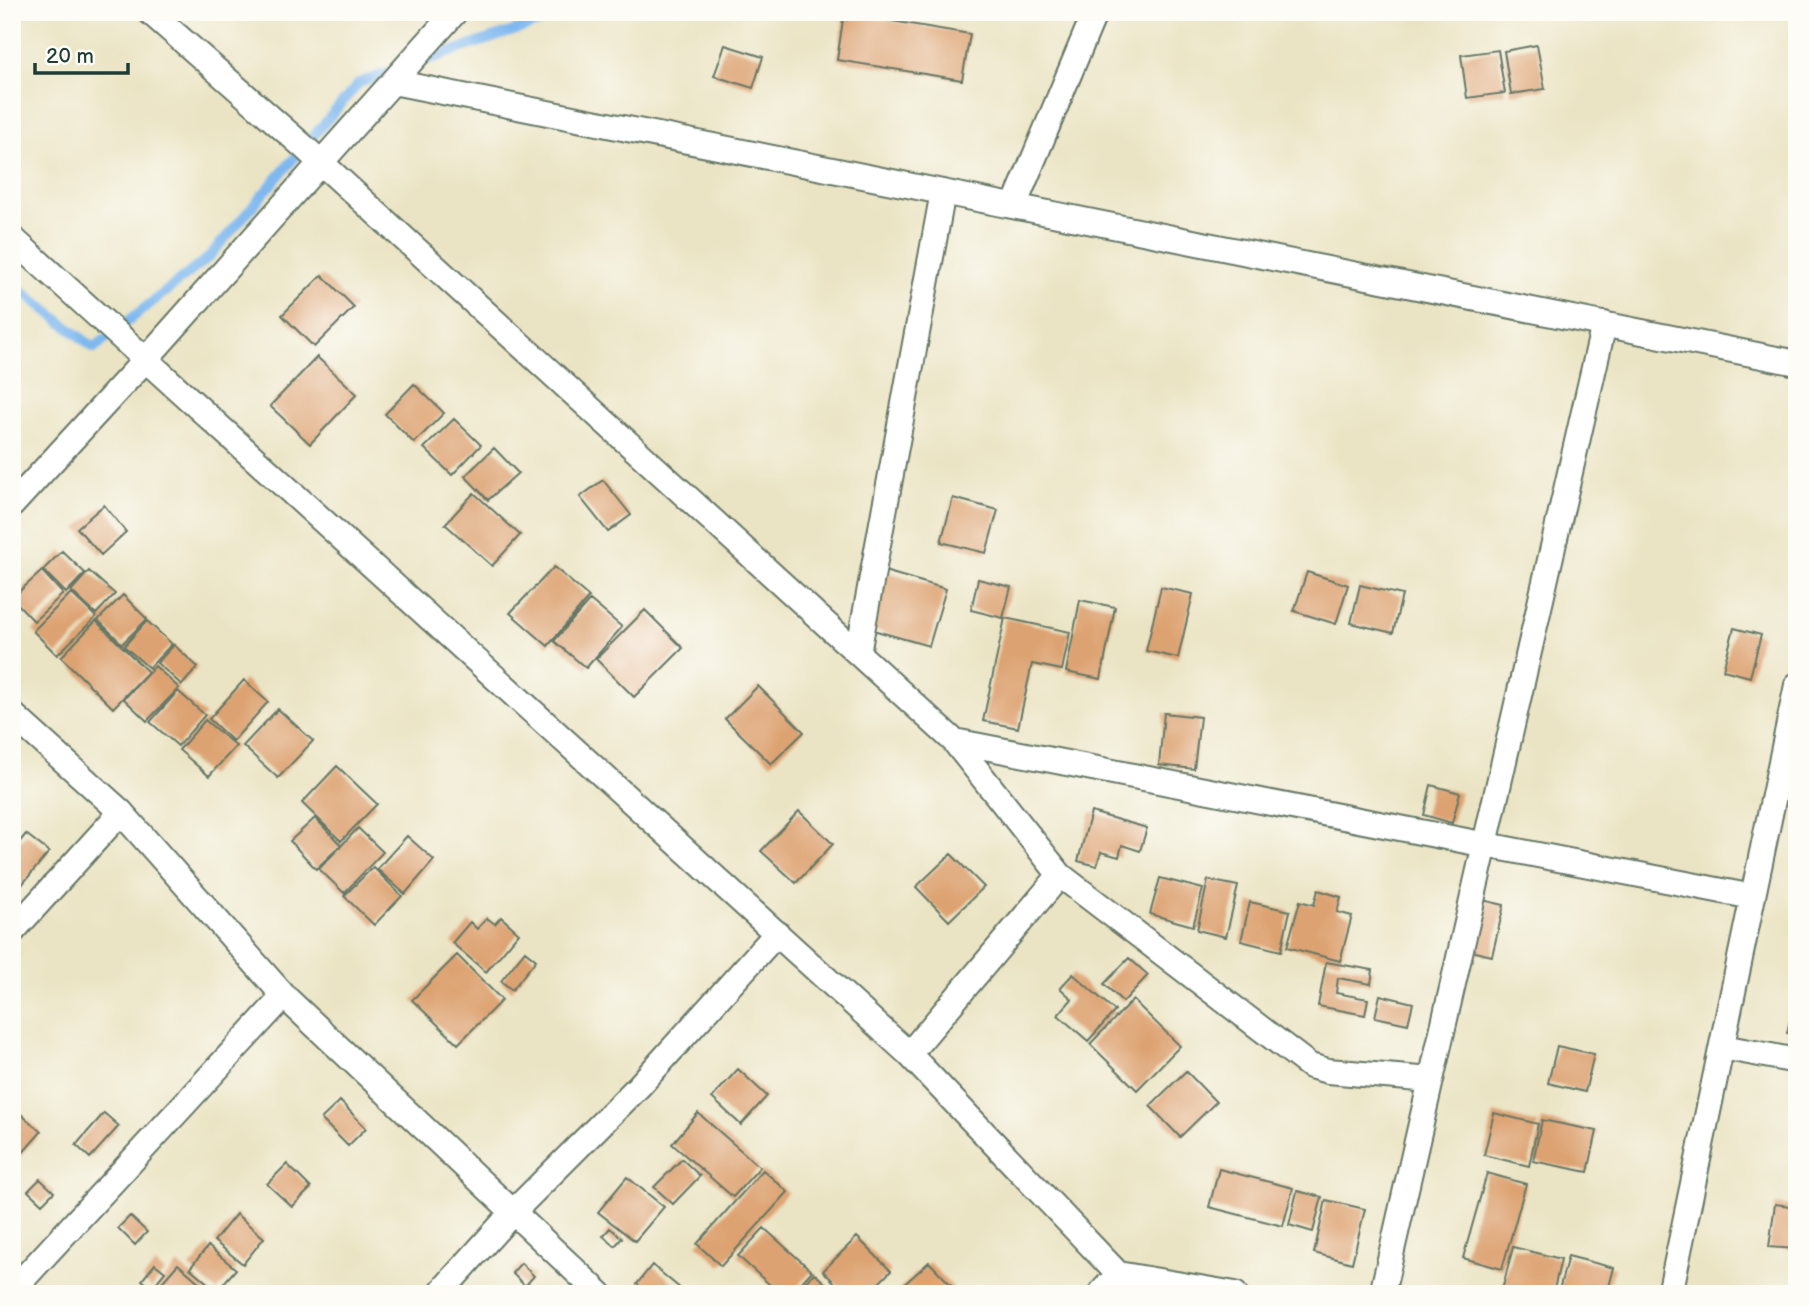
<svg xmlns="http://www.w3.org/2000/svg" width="1809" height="1306" font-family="'Balsamiq Sans',sans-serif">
<rect width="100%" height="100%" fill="#fdfcf7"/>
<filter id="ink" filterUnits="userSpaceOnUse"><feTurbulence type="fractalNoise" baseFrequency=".0143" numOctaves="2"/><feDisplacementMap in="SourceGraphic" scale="14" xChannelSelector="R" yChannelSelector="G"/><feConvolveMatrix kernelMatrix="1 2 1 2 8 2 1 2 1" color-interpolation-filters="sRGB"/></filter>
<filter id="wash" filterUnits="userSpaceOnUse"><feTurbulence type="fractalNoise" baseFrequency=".00686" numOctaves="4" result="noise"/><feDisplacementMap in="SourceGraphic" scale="28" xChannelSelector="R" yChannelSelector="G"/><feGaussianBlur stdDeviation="1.57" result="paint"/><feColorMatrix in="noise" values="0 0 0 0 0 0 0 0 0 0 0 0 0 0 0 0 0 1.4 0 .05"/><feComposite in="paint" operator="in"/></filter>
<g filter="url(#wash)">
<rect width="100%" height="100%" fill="#ebe4c4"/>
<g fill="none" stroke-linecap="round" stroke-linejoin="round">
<path stroke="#7eb8ef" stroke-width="10" d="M418 63 558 16 585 12
M12 283 94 348 208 258 359 83 393 71"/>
</g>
<g id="blocks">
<path fill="#dda271" d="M844 13 970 34 962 80 837 60Z
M725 45 763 57 753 88 714 76Z
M1537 45 1545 89 1511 94 1504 51Z
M1498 50 1505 93 1467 98 1461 55Z
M322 275 354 307 314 347 282 315Z
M317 357 357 394 310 444 270 406Z
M414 384 444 413 414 443 385 414Z
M454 419 481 445 452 475 424 448Z
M494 448 518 473 488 500 465 476Z
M603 480 631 515 608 532 580 497Z
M474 493 520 535 492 566 445 524Z
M953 498 998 510 986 553 941 542Z
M104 505 126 532 101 555 77 528Z
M62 551 85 573 66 593 43 570Z
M554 567 589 597 548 646 510 613Z
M881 570 946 589 929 646 866 628Z
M42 571 63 594 34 621 12 598Z
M89 571 115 594 96 614 71 591Z
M1307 572 1348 585 1336 624 1294 611Z
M978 579 1011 587 1003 618 971 610Z
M1360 585 1402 595 1393 633 1351 623Z
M1161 587 1193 594 1178 658 1146 651Z
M71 593 96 617 57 655 33 631Z
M123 595 147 619 122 644 98 620Z
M590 600 622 627 586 668 554 641Z
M1080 600 1115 607 1101 679 1066 672Z
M645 610 683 648 634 697 596 659Z
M1005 618 1070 632 1062 670 1032 664 1018 728 983 721Z
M96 621 148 672 113 708 61 657Z
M147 621 172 644 149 668 124 646Z
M1734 628 1761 635 1750 677 1723 670Z
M174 645 198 667 182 685 157 663Z
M155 666 179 688 147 721 124 699Z
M244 680 268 702 233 741 209 719Z
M758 686 804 732 771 764 725 719Z
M178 691 205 715 178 746 150 722Z
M278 709 313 741 278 778 243 746Z
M1164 713 1200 717 1194 769 1159 765Z
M205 720 236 746 209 776 179 750Z
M337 766 377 804 341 841 302 803Z
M1431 785 1460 793 1452 823 1424 815Z
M799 811 833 844 796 883 761 851Z
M1091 812 1147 828 1140 851 1122 845 1119 857 1101 852 1097 866 1078 861Z
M315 818 341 845 316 869 290 841Z
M358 828 383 852 344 893 319 869Z
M26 834 49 852 12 897V841L17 845Z
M407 836 434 860 405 894 377 869Z
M951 854 984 887 949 921 916 887Z
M373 867 402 896 374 925 344 896Z
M1160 878 1203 889 1193 926 1150 914Z
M1208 880 1238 886 1226 937 1197 930Z
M1318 890 1341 897 1337 912 1352 916 1340 961 1287 947 1300 901 1314 905Z
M1478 899 1504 905 1492 956 1466 950Z
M1250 902 1290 911 1281 951 1241 941Z
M501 917 519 933 486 972 452 943 470 922 477 929 487 918 495 924Z
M525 951 536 960 512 990 501 981Z
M457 955 502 1000 458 1044 412 1000Z
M1129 958 1148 975 1123 1002 1104 984Z
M1326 962 1373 970 1371 984 1338 978 1336 993 1368 999 1365 1015 1318 1006Z
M1073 974 1115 1011 1088 1041 1058 1015 1072 999 1060 988Z
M1796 994H1797V1035L1787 1033Z
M1380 995 1413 1003 1408 1024 1375 1017Z
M1133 1000 1180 1046 1137 1090 1090 1044Z
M1557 1046 1594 1054 1585 1092 1548 1083Z
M738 1069 767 1096 741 1125 712 1098Z
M1186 1071 1216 1102 1180 1137 1150 1106Z
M340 1101 366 1128 348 1146 321 1119Z
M12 1106 41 1132 12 1165Z
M104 1113 119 1126 90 1158 76 1145Z
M698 1113 760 1167 733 1197 672 1144Z
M1494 1113 1538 1124 1529 1166 1484 1155Z
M1542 1120 1597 1131 1588 1172 1533 1161Z
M682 1159 700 1176 673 1204 654 1187Z
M287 1164 311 1188 292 1207 267 1184Z
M1219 1169 1293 1188 1283 1226 1209 1207Z
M763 1170 788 1192 721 1266 697 1244Z
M1487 1173 1526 1184 1502 1269 1463 1258Z
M627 1177 664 1207 635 1241 598 1212Z
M40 1179 54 1192 42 1204 28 1191Z
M1297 1191 1322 1197 1313 1232 1289 1225Z
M1326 1200 1365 1209 1352 1263 1314 1253Z
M1775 1204 1797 1207 1795 1249 1769 1247Z
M236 1214 264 1238 243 1264 214 1241Z
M130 1216 147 1232 135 1245 118 1228Z
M610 1228 622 1238 615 1246 603 1236Z
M764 1228 812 1271 791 1294H780L738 1256Z
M857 1237 891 1271 868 1294H846L823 1271Z
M208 1246 236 1269 217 1291 190 1268Z
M1513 1247 1561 1259 1553 1294H1515L1502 1290Z
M1568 1256 1614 1268 1607 1294H1558Z
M929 1262 953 1287 946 1294H901L898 1290Z
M521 1263 534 1276 525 1286 512 1273Z
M155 1264 165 1272 152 1288 142 1280Z
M178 1264 209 1291 207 1294H164L157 1288Z
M652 1265 687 1294H648L637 1284Z
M814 1273 837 1294H795Z"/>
</g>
</g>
<g filter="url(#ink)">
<use href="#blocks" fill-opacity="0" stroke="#676" stroke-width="2"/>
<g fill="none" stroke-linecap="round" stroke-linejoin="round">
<defs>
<path id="minor" d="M150 12 304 147 954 741 1060 875 1310 1066 1328 1071 1431 1080
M393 82 1797 363
M1014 206 1095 12
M12 238 909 1054 1118 1274 1235 1294
M12 505 146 359 455 12
M858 653 943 192
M12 714 121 812 284 996 600 1294
M954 741 1753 897
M12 932 121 812
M1722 1047 1797 1061
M909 1054 1060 875
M12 1291 284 996
M439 1294 514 1211 639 1086 777 933
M1100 1294 1118 1274
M1382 1294 1604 324
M1670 1294 1797 685"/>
</defs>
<use href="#minor" stroke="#676" stroke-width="28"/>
<use href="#minor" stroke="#fff" stroke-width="24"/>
</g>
</g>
<rect width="1809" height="1306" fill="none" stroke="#fdfcf7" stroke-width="42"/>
<path d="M35 63v10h93v-10" fill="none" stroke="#1f3d34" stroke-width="3.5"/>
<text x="46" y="63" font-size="21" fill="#1f3d34" stroke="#fdfcf7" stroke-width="5" paint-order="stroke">20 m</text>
</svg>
